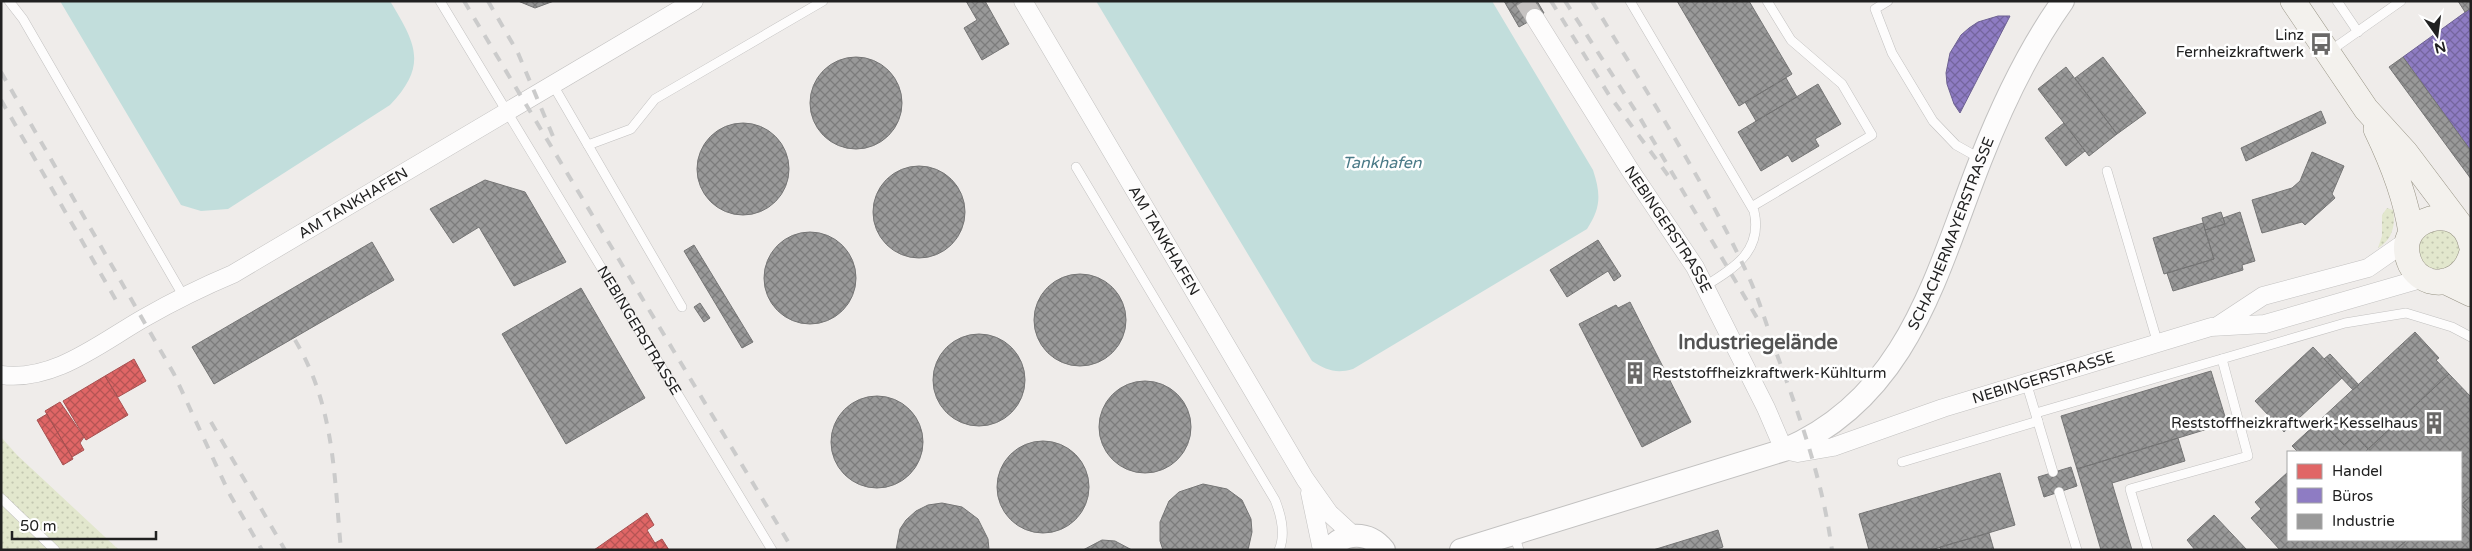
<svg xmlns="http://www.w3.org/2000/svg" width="2472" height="551" font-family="'Varela Round',sans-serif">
<defs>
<pattern id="grass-dots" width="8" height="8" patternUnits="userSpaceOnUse" patternTransform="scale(1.25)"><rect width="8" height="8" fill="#e2e7cd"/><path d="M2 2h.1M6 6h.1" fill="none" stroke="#c2c6b0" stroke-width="1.8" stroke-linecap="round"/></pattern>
<pattern id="shops-cross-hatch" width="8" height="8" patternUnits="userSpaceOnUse" patternTransform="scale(1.25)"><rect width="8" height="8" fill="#e06666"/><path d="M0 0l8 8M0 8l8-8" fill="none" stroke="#b55454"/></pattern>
<pattern id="offices-cross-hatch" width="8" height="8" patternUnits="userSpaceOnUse" patternTransform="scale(1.25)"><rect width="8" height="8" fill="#8e7cc3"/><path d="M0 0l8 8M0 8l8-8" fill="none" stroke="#74659e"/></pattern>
<pattern id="industry-cross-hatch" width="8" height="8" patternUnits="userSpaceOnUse" patternTransform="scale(1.25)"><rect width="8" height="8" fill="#999"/><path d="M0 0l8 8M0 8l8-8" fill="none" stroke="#7c7c7c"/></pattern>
</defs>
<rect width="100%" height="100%" fill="#efecea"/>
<path fill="url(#grass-dots)" d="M2387 208 2393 210C2396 225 2392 240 2378 248L2382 236V215Z
M2418 250a21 21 0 1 1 42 0a21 21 0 1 1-42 0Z
M1 437 17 455 119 550H1Z"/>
<path fill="#c2dedc" d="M60 1H390C416 44 428 65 390 105L228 209 201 211 181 205Z
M1096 1H1492L1593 170C1601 194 1601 208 1587 229L1353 369C1336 374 1326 370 1312 361Z"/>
<path fill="url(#shops-cross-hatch)" stroke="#a75151" d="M134 359 146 381 118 397 105 376Z
M105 376 128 415 86 440 63 401Z
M60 402 84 437 80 443 84 450 72 457 45 411Z
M47 414 73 459 63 465 37 420Z
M647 513 654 525 647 530 659 550H594Z
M662 539 669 550H659L655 543Z"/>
<path fill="url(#offices-cross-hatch)" stroke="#6d6192" d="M2471 8V151L2403 57Z
M1998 16H2010L1960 113 1954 104 1947 84 1946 73 1950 53 1961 35 1969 28 1978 22Z"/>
<path fill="url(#industry-cross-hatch)" stroke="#757575" d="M518 1H554L535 8Z
M966 1H985L1009 44 982 60 964 28 977 20Z
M1504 1H1537L1544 13 1519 27Z
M1677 1H1749L1792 74 1739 106Z
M2458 1H2471V8L2465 12Z
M810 103a46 46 0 1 1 92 0a46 46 0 1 1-92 0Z
M2103 57 2146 113 2117 134 2075 78Z
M2403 57 2471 151V179L2389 67Z
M2066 67 2117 134 2089 156 2038 89Z
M1786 78 1797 97 1756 121 1745 102Z
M1818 84 1841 124 1815 139 1819 146 1792 162 1788 155 1761 171 1738 132Z
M2321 111 2326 123 2246 161 2241 148Z
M697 169a46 46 0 1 1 92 0a46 46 0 1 1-92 0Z
M2064 123 2085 151 2066 166 2045 138Z
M2312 152 2344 166 2332 194 2335 198 2305 225 2302 222 2262 233 2252 200 2292 188 2300 181Z
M873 212a46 46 0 1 1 92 0a46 46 0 1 1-92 0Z
M485 180 525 192 566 262 514 286 479 227 453 243 430 209Z
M2221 212 2225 224 2205 230 2202 218Z
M2240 212 2255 261 2242 265 2243 270 2173 291 2167 273 2214 259 2205 230 2225 224 2223 218Z
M2203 223 2214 259 2164 274 2153 238Z
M764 278a46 46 0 1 1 92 0a46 46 0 1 1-92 0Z
M1598 240 1621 276 1614 281 1608 271 1567 297 1550 270Z
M372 242 394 280 214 384 192 347Z
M694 245 753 342 742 348 684 251Z
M1034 320a46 46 0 1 1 92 0a46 46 0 1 1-92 0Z
M581 288 645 398 566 444 502 334Z
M1630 302 1691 422 1642 447 1579 324 1616 305 1618 308Z
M700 303 710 318 704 322 694 307Z
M2415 332 2439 358 2436 360 2449 374 2368 449 2355 435 2344 445 2320 420Z
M933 380a46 46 0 1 1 92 0a46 46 0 1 1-92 0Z
M2313 347 2342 378 2284 432 2255 401Z
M2330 354 2359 385 2353 390 2324 359Z
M2211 371 2227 423 2077 469 2061 416Z
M2449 374 2471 397V496L2461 505V452H2365Z
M1099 427a46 46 0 1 1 92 0a46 46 0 1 1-92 0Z
M831 442a46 46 0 1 1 92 0a46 46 0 1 1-92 0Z
M2320 420 2344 445 2355 435 2368 449 2365 452H2298L2292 446Z
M2178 438 2185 461 2112 483 2132 550H2101L2077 469Z
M997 487a46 46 0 1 1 92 0a46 46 0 1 1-92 0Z
M2071 467 2077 486 2044 497 2038 477Z
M2288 472V540H2407L2396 550H2280L2251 518 2261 509 2255 502Z
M2000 473 2015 525 1931 550H1869L1859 514Z
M1203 484 1227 489 1242 500 1251 519 1252 532 1248 550H1163L1160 541V522L1169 501 1179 492Z
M2471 496V515L2461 505Z
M942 503 962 507 978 519 988 539 989 550H896L900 529 906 520 916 511 928 505Z
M2461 504 2471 515V550L2396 549 2407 540H2461Z
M2214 515 2247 550H2195L2187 540Z
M1718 530 1723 547 1713 550H1653Z
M1989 533 1994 550H1941L1940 547Z
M1102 540 1115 541 1132 550H1083Z"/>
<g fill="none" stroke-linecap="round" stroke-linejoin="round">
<path stroke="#c6c3c2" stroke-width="18" stroke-dasharray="18 9" stroke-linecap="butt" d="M1524 1 1535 18"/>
<defs>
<g id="service">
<path d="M9 1 23 19 184 297"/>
<path id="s1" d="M440 1 772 550"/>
<path d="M1630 1 1754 211C1763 250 1735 268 1705 286"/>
<path d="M1888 1 1875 9 1892 53 1933 121 1956 145 1981 159"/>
<path d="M2337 1 2358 32"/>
<path d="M2330 51 2401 1"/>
<path d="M553 85 682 307"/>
<path d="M588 145 631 129 655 99 823 1"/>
<path d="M1076 167 1275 500C1281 515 1286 534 1279 550"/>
<path d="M2107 171 2158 344"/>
<path d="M1753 206 1872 135 1842 84 1791 40 1767 1"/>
<path d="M2026 382 2053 472"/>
<path d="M2036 413 2345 323 2406 313 2452 327 2471 337"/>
<path d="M1902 462 2038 421"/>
<path d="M2059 492 2077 550"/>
<path d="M1 498 55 550"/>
<path d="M1514 534 1519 550"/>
<path d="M2148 550 2130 489 2248 456 2222 359"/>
</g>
<g id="minor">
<path id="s2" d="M1023 1 1305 479 1329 513 1354 536"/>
<path id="s3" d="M1535 18 1630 170 1695 267 1766 408 1784 450 1798 453 1833 447 1943 408 2211 327 2265 324 2424 278"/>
<path d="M2219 325 2263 296 2368 268 2407 241"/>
<path id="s4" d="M1 375C54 382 100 343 144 318 172 302 202 287 233 274L694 1"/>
<path d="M1310 493 1322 550"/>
</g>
<g id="tertiary">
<path d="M1329 550C1344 531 1369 531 1384 550"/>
<path id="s5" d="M1461 550 1784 450C1909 397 1936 273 1981 159 2003 103 2028 50 2063 1"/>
</g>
<path id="secondary" d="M2293 1 2366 109 2406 153 2461 226
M2376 129C2392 162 2406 198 2411 233
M2471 244C2461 198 2393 218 2409 261 2412 270 2420 278 2430 281 2449 286 2466 273 2471 255
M2444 281 2471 294"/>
</defs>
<use href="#service" stroke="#c2c1c0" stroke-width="10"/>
<use href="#minor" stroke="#c2c1c0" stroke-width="19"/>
<use href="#tertiary" stroke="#c2c1c0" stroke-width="24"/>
<use href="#secondary" stroke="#979384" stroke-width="26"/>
<use href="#service" stroke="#fdfcfc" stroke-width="9"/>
<use href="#minor" stroke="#fdfcfc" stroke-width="18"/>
<use href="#tertiary" stroke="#fdfcfc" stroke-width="22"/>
<use href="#secondary" stroke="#f3f1ed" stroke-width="25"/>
<path stroke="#cbcbcb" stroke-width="4" stroke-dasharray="10 10" stroke-linecap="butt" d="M464 1 793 550
M488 1 518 53 555 141
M1551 1 1609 95 1670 178
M1565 1 1640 118 1760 323
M1592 1C1645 90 1702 177 1746 271 1760 300 1768 331 1779 360 1802 423 1823 483 1832 550
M1 72 174 374 229 493 262 550
M1 100 117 302
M295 340C335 407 334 476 341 550
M211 422 285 550"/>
</g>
<defs>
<symbol id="bus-bare" viewBox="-9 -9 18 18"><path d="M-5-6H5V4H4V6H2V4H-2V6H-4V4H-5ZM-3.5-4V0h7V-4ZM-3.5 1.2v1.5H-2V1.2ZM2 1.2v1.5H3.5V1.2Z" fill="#696867" stroke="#fff" stroke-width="2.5" paint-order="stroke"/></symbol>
<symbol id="building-bare" viewBox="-9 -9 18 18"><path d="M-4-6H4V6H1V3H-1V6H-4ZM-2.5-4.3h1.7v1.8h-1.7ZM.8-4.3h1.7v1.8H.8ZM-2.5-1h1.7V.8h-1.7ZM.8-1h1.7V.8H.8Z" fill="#696867" stroke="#fff" stroke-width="2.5" paint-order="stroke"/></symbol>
</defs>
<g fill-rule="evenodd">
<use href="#bus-bare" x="2305" y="28" width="32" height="32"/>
<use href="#building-bare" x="1619" y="357" width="32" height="32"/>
<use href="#building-bare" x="2418" y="407" width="32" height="32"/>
</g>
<g text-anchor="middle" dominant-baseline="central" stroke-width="5" stroke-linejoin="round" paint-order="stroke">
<g font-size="15" fill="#212121" stroke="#fff" text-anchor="end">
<text x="2304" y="35">Linz<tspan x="2304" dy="17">Fernheizkraftwerk</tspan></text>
<text x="1652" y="373" text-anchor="start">Reststoffheizkraftwerk-Kühlturm</text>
<text x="2418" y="423">Reststoffheizkraftwerk-Kesselhaus</text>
</g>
<g font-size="15" fill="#212121" stroke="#fff">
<text stroke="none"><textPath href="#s4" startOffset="396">AM TANKHAFEN</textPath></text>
<text stroke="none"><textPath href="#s3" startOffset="250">NEBINGERSTRASSE</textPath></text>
<text stroke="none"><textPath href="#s5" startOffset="621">SCHACHERMAYERSTRASSE</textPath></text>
<text stroke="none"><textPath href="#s2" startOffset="278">AM TANKHAFEN</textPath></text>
<text stroke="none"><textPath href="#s1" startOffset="385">NEBINGERSTRASSE</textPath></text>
<text stroke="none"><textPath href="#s3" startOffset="771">NEBINGERSTRASSE</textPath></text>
</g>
<g font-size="16" font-style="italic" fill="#4a7a87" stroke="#fff">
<text x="1382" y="163">Tankhafen</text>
</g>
<g font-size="20" font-weight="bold" fill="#545454" stroke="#fff">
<text x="1758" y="343">Industriegelände</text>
</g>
</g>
<rect width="2472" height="551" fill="none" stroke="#212121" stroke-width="5"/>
<rect x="2287" y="451" width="175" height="90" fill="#ffffff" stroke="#a6a6a6"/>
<rect x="2297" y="464" width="25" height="15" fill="#e06666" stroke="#a6a6a6"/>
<text x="2332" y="476" font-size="15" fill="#212121">Handel</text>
<rect x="2297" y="488" width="25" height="15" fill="#8e7cc3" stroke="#a6a6a6"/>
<text x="2332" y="501" font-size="15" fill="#212121">Büros</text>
<rect x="2297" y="514" width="25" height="15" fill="#999999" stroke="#a6a6a6"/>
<text x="2332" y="526" font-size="15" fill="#212121">Industrie</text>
<g transform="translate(2437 35) rotate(166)" stroke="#ffffff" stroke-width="4" paint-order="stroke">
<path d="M0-4L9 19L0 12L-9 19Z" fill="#212121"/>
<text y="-8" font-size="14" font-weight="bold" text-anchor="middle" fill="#212121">N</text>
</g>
<path d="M12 531v8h144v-8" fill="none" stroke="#212121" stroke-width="2.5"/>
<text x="20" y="531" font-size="15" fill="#212121" stroke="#ffffff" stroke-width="4" paint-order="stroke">50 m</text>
</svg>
